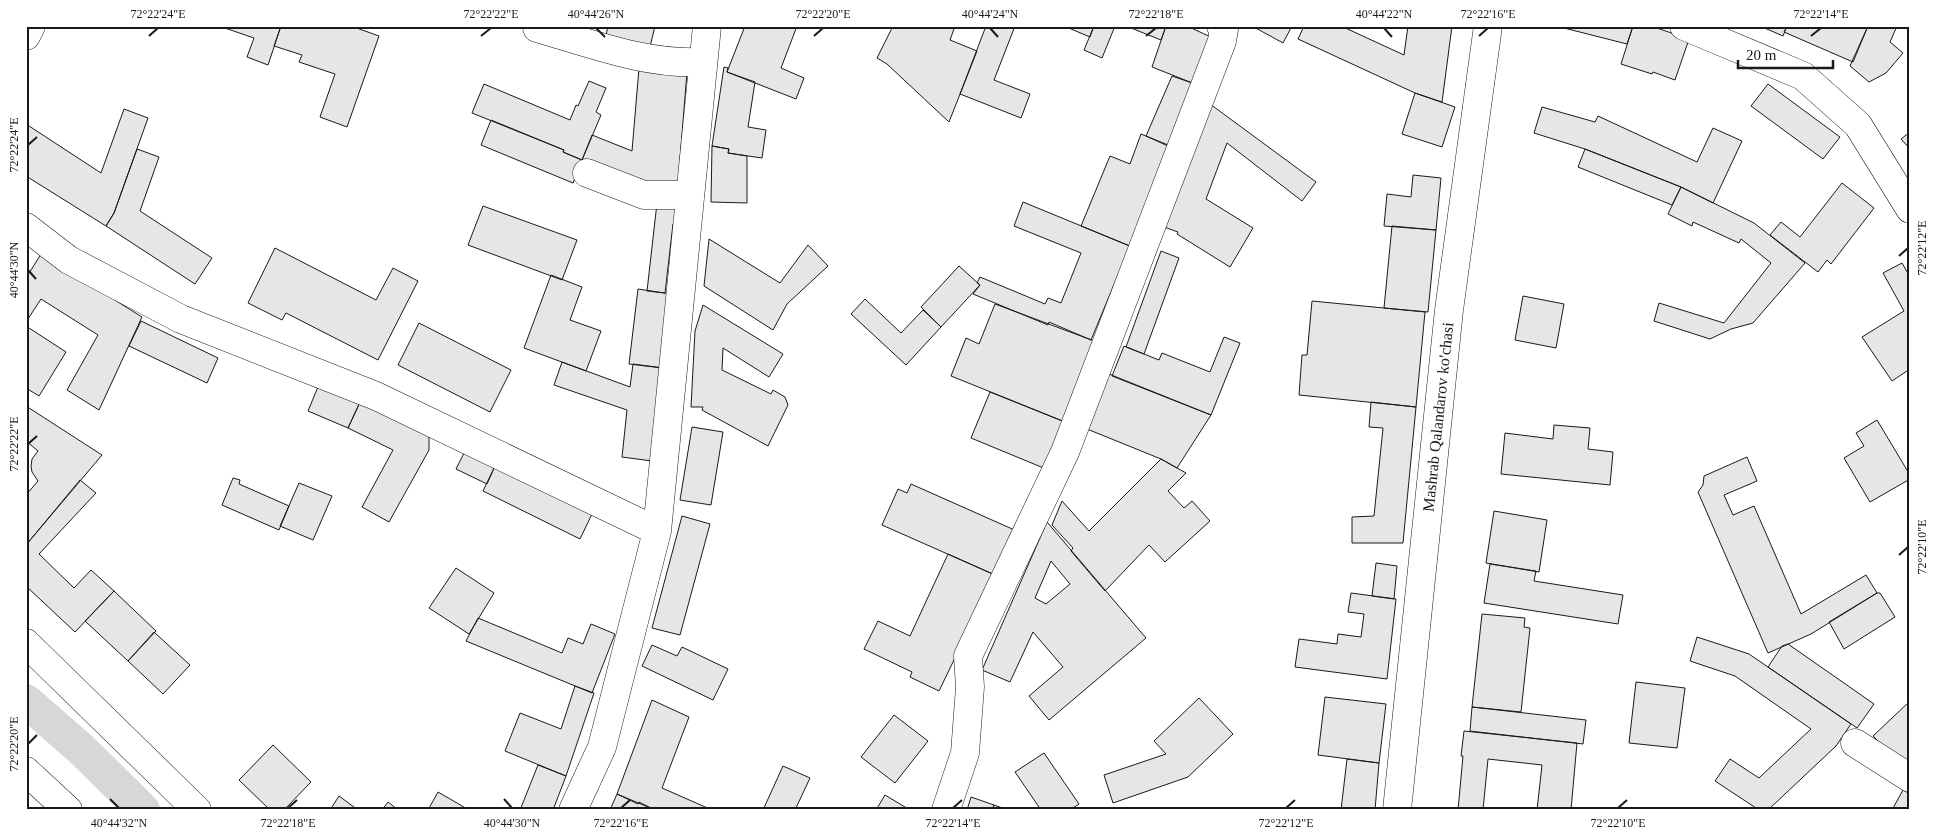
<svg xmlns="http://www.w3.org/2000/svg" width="1936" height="836" font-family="Georgia,serif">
<rect width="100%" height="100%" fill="#fff"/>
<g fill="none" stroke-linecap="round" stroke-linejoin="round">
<path stroke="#d7d7d7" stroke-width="34" d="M26 701 81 749 143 810"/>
</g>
<path fill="#e6e6e6" stroke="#1a1a1a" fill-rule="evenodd" d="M219 26H281L268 65 247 57 254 38Z
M281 26H351L379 36 347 127 320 117 335 74 299 62 302 55 274 46Z
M608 26H655L649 51 605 40Z
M745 26H797L781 68 804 78 796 99 727 72Z
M893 26H955L950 40 977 51 949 122 887 64 877 58Z
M986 26H1015L994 80 1030 94 1021 118 960 94Z
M1064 26H1094L1090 37Z
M1094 26H1115L1102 58 1084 50Z
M1126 26H1166L1161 40Z
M1166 26H1187L1213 38 1195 84 1152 67Z
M1252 26H1292L1283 43Z
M1304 26H1341L1404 55 1408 26H1452L1442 102 1415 93 1298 39Z
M1565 26H1633L1627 44 1564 28Z
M1633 26H1651L1689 39 1675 80 1653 72 1652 74 1621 64Z
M1760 26H1787L1783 36Z
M1787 26H1868L1853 62 1784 32Z
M1868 26H1897L1890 42 1903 53 1886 73 1869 82 1850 66Z
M724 67 728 68 727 72 755 82 748 127 766 130 762 158 728 153 729 149 712 146Z
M639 68 687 72 678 184 630 180 582 160 592 135 632 151Z
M1172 76 1195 84 1168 146 1146 136Z
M589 81 606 88 596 112 601 115 582 160 563 152 564 150 472 113 484 84 570 120 576 105 578 106Z
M1768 84 1840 137 1823 159 1751 106Z
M1415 93 1455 107 1442 147 1402 134Z
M1210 104 1316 182 1302 201 1227 143 1206 199 1253 228 1230 267 1177 234 1178 232 1164 227Z
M1542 107 1595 122 1598 116 1697 162 1713 128 1742 141 1713 203 1681 187 1585 149 1534 133Z
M124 109 148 118 114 213 106 226 26 176V124L101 173Z
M491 120 564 150 563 152 582 160 573 183 481 145Z
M1910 132V149L1901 139Z
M1141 134 1173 147 1132 247 1081 226 1110 156 1130 164Z
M712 146 729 149 728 153 747 156V203L711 202Z
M137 149 159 157 140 211 212 258 195 284 106 226 114 213Z
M1585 149 1681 187 1672 205 1578 167Z
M1413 175 1441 178 1436 230 1384 226 1387 194 1411 197Z
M1842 183 1874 208 1831 264 1827 260 1818 272 1770 235 1781 222 1800 237Z
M1681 187 1754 223 1805 263 1753 323 1731 329 1710 339 1654 321 1659 303 1724 323 1771 263 1741 239 1739 243 1693 222 1692 226 1668 214Z
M1023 202 1130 246 1091 340 1049 322 1048 325 973 294 980 285 977 283 980 277 1045 304 1048 298 1061 303 1081 253 1014 226Z
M657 203 680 206 678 224H673L665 293 647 291Z
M483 206 577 240 562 280 468 245Z
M1392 226 1436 230 1428 312 1384 308Z
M709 239 780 283 808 245 828 266 787 304 773 330 704 286Z
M275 248 376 300 393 268 418 281 378 360 286 313 282 320 248 303Z
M1161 251 1179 258 1144 354 1126 347Z
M41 254 142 317 99 410 67 390 98 335 41 299 26 322V278Z
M1902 263 1910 277V369L1892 381 1862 337 1904 311 1883 273Z
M959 266 980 285 941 327 921 307Z
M551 275 582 287 570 320 601 331 586 371 524 348Z
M638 289 671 294 663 368 629 364Z
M1523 296 1564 304 1556 348 1515 340Z
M865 299 901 333 923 310 941 327 906 365 851 314Z
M1312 301 1425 312 1416 407 1299 395 1302 355H1307Z
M995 304 1097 342 1065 422 951 376 966 338 979 344Z
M703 305 783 354 769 377 723 348 722 370 771 394 773 390 785 397 788 405 768 446 702 410 703 407H691L695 331Z
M141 321 218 358 207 383 129 346Z
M419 323 511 370 490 412 398 365Z
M26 326 66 352 39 396 26 388Z
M1224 337 1240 343 1211 415 1112 376 1124 346 1159 360 1162 353 1210 372Z
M562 362 630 387 633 364 663 368 652 461 622 457 627 410 554 385Z
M1109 374 1211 415 1177 468 1161 459 1087 429Z
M320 382 361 400 348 428 308 411Z
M990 392 1065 422 1046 469 971 438Z
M361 400 429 432V450L389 522 362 507 393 450 348 428Z
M1371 402 1416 407 1403 543H1352V517L1374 516 1383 428 1369 427Z
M26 406 102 455 26 545V495L38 481 32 472 31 466 32 459 38 451 26 441Z
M1877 420 1910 475V479L1870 502 1844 458 1864 446 1856 433Z
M1554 425 1590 428 1588 449 1613 452 1610 485 1501 474 1505 433 1553 439Z
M692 427 723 432 711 505 680 500Z
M465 451 495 466 487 484 456 469Z
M1747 457 1757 481 1724 495 1733 515 1754 506 1801 614 1866 575 1877 593 1811 634 1768 653 1698 492 1703 485 1704 476Z
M1161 459 1186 473 1168 491 1184 508 1192 501 1210 521 1165 562 1149 545 1105 591 1071 551 1073 548 1052 525 1062 501 1089 531Z
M495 466 592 514 580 539 483 491Z
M233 478 240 480 239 484 289 506 279 530 222 505Z
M80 480 96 493 39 554 74 588 91 570 114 591 75 632 26 586V545Z
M299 483 332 496 313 540 280 526Z
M911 484 1019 532 995 575 882 525 898 489 907 493Z
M1494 511 1547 520 1539 572 1486 563Z
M682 516 710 524 680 635 652 628Z
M1047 522 1146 638 1049 720 1029 696 1063 667 1033 632 1010 682 982 670ZM1051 561 1070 584 1046 604 1035 598Z
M948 554 995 575 939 691 910 677 912 672 864 649 878 621 910 636Z
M1376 563 1397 566 1394 599 1372 596Z
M1490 564 1536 571 1534 581 1623 595 1618 624 1484 603Z
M456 568 494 593 469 634 429 608Z
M114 591 156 631 128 661 85 621Z
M1351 593 1396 599 1387 679 1295 667 1299 639 1337 644 1338 634 1361 637 1364 614 1348 612Z
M1877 593H1880L1895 617 1844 649 1829 622Z
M1482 614 1525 618 1524 627 1530 628 1521 712 1472 707Z
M478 618 562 653 568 638 583 644 591 624 615 634 592 693 466 641Z
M154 632 190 665 163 694 128 661Z
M1697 637 1749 654 1851 724 1836 746 1768 810H1759L1715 781 1730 759 1759 778 1811 729 1735 676 1690 661Z
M1788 644 1874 704 1857 728 1768 667 1782 646Z
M652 645 677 656 682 647 728 669 713 700 642 666Z
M1636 682 1685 688 1677 748 1629 743Z
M575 686 594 693 566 776 505 751 520 713 561 729Z
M1325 697 1386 704 1379 763 1318 755Z
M1199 698 1233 734 1188 777 1113 803 1104 775 1166 754 1154 741Z
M652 700 689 717 662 788 712 810H655L617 794Z
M1910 701 1909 729 1910 766 1888 751 1873 736Z
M1472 707 1586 720 1583 744 1470 731Z
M894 715 928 741 895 783 861 757Z
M1464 731 1577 743 1571 810H1537L1542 765 1488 759 1483 810H1458L1463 756H1461Z
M273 745 311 782 284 810H270L239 780Z
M1044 753 1079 804 1070 810H1041L1015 772Z
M1347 759 1379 763 1375 810H1341Z
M538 765 566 776 553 810H520Z
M783 766 810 778 795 810H763Z
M1903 790 1910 794V810H1892Z
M438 792 469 810H428Z
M617 794 638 804 639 802 655 810H610Z
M885 795 910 810H876Z
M339 796 358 810H330Z
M971 797 994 805 992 810H967Z
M388 802 398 810H382Z
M994 805 1008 810H992Z"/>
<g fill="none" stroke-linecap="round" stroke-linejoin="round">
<defs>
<path id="minor" d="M1684 26 1803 76 1858 125 1910 209
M537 28C592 44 646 65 703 62
M26 36 31 26
M587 173 644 195H690
M26 227 69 260 181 319 376 396 657 531
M26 643 197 810
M1855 743 1910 778
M26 771 68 810
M573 810 602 747 657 531 707 26
M946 810 965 753 970 687 968 656 1065 452 1222 41 1224 29 1221 26"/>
<path id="major" d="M1397 810 1449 310 1488 26"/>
</defs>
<use href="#minor" stroke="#1a1a1a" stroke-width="29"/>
<use href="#major" stroke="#1a1a1a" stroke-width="29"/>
<use href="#minor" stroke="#fff" stroke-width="28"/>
<use href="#major" stroke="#fff" stroke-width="28"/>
</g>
<path fill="none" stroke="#1a1a1a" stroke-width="2" d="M596 28 605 37M990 28 998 37M1384 28 1392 37M149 36 158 28M481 36 491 28M814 36 823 28M1146 36 1156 28M1479 36 1488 28M1811 36 1821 28M28 145 37 137M1899 256 1908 248M28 270 36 279M28 444 37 436M1899 555 1908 547M28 744 37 735M110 799 119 808M504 799 512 808M288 808 297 800M621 808 630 800M953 808 962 800M1286 808 1295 800M1618 808 1627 800"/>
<g text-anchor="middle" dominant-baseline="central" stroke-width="4" stroke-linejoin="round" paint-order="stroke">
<g font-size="16" fill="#1a1a1a" stroke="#fff">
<text transform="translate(1438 417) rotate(-84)">Mashrab Qalandarov ko'chasi</text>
</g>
</g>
<rect width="1936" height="836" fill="none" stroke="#ffffff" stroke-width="55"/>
<path d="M1738 60v8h95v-8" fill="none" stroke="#1a1a1a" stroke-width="2.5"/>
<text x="1746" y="60" font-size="15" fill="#1a1a1a" stroke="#ffffff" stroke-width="4" paint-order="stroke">20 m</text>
<rect x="28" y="28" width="1880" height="780" fill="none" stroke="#1a1a1a" stroke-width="2"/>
<g font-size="12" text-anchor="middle" fill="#1a1a1a">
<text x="158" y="18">72°22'24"E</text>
<text x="491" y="18">72°22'22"E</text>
<text x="596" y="18">40°44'26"N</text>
<text x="823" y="18">72°22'20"E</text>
<text x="990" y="18">40°44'24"N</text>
<text x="1156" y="18">72°22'18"E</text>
<text x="1384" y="18">40°44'22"N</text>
<text x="1488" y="18">72°22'16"E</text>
<text x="1821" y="18">72°22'14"E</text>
<text transform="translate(14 145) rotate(-90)" y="4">72°22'24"E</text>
<text transform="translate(1922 248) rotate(-90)" y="4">72°22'12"E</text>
<text transform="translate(14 270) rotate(-90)" y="4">40°44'30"N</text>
<text transform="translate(14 444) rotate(-90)" y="4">72°22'22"E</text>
<text transform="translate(1922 547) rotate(-90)" y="4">72°22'10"E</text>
<text transform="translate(14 744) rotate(-90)" y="4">72°22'20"E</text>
<text x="119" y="827">40°44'32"N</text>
<text x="288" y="827">72°22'18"E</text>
<text x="512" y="827">40°44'30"N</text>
<text x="621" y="827">72°22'16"E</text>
<text x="953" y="827">72°22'14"E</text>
<text x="1286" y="827">72°22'12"E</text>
<text x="1618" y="827">72°22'10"E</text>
</g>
</svg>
